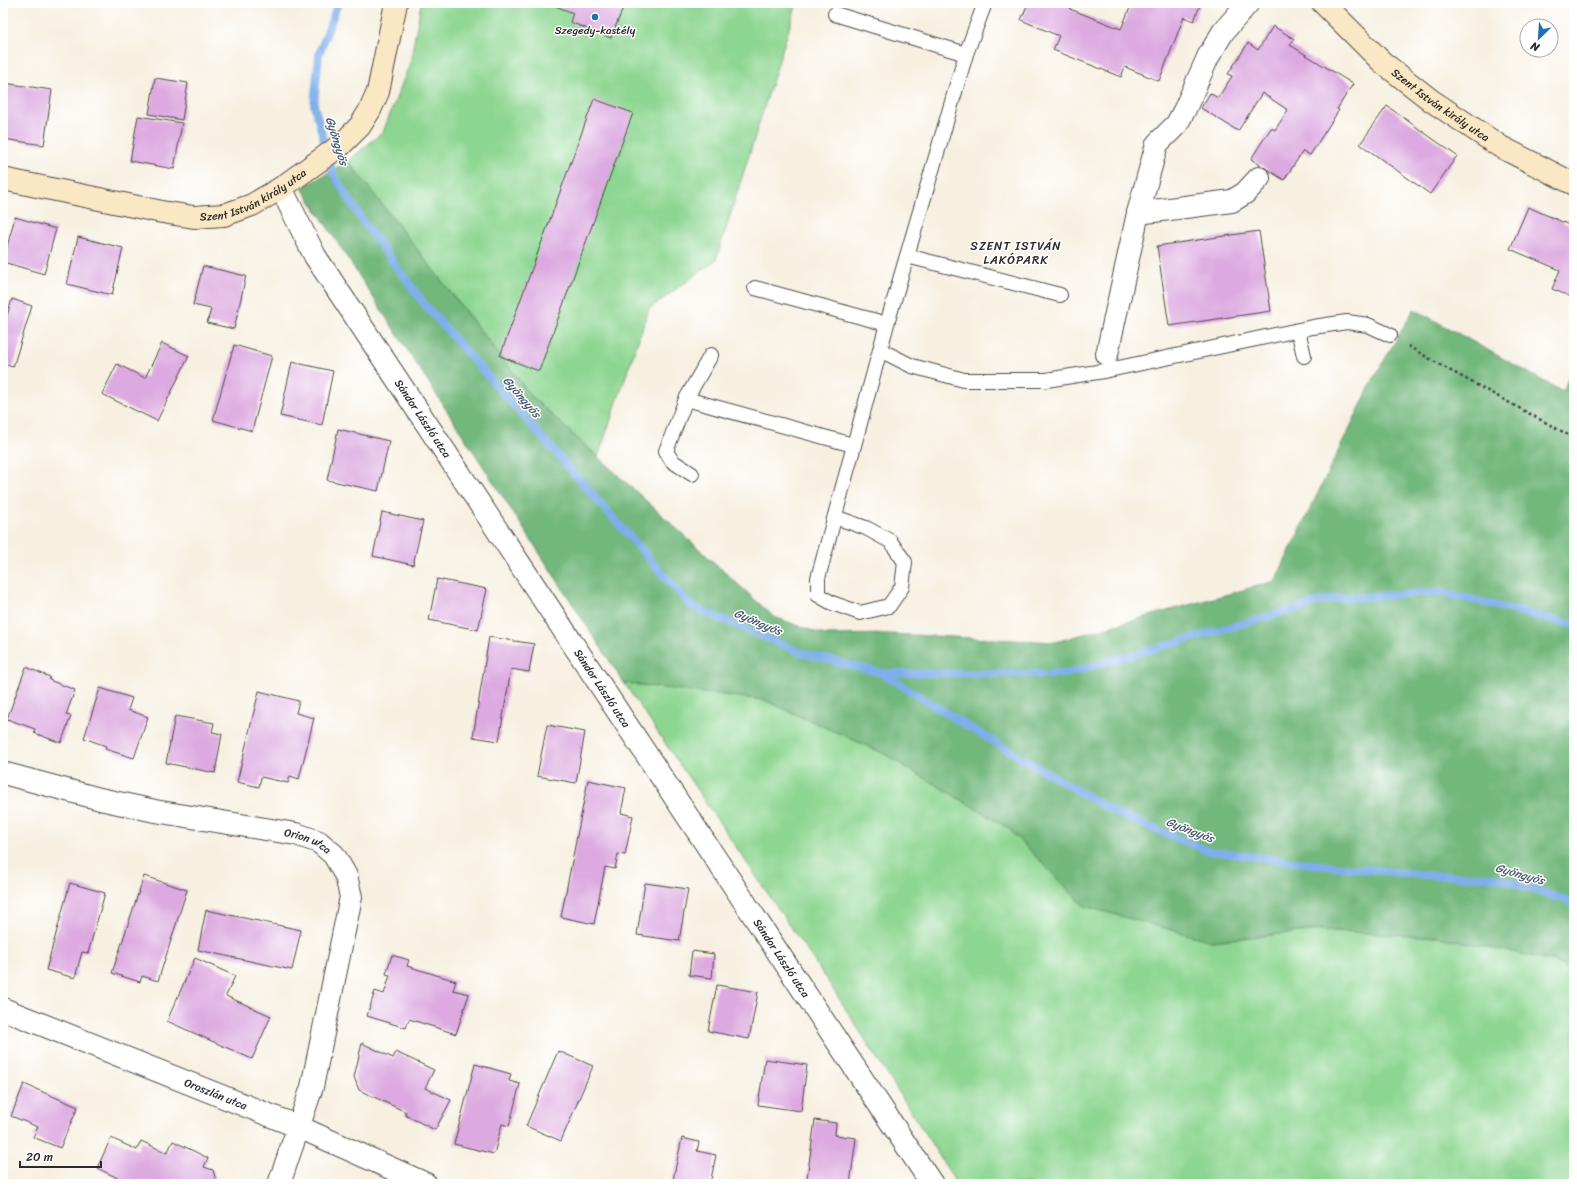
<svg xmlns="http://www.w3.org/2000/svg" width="1577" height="1187" font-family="Sriracha,sans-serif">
<rect width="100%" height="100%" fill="#fff"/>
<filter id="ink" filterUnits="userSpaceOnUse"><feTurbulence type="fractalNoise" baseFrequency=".025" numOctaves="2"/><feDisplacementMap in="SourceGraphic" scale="8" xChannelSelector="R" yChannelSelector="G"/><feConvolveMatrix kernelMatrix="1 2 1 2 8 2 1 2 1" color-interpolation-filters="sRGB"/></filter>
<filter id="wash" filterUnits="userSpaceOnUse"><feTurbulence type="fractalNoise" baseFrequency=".012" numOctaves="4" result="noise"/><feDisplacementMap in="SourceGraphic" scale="16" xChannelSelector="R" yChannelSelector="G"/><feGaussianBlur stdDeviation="0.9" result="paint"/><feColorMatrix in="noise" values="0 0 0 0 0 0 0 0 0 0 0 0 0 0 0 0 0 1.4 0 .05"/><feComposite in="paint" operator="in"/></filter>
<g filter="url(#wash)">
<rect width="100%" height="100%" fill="#f7f0e1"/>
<path fill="#8dd691" stroke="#5c805e" d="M421 3H797L716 260 649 309 598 457 533 398 348 161 383 132 410 63Z
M624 683 764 700 883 753 1008 828 1084 906 1212 941 1319 930 1438 937 1552 960 1574 972V1184H955L952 1176 831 986Z"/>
<path fill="#72b77b" stroke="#4e7153" d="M348 161 533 398 774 617 825 635 892 634 1055 642 1275 581 1374 378 1414 309 1563 392 1574 362V972L1552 960 1438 937 1319 930 1212 941 1084 906 1008 828 883 753 764 700 624 683 302 188Z"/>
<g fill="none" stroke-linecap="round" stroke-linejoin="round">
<path stroke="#7fafea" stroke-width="8" d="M338 3 319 54 314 105 333 173 364 223 426 306 691 606 802 653 881 673 1065 674 1330 599 1441 592 1574 625
M883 674 969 727 1116 813 1208 851 1321 865 1425 875 1495 877 1574 903"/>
</g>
<g id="blocks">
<path fill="#dca9e0" d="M553 3H625L611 38 570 22 573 13 553 5Z
M1028 3H1072L1070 9 1121 29 1132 3H1201L1194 21 1184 17 1159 81 1125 67 1121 77 1053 50 1059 36 1021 20Z
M1273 26 1294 39 1290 45 1353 84 1337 109 1339 110 1310 155 1303 151 1284 180 1251 159 1271 128 1275 130 1288 110 1262 93 1238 131 1201 108 1210 93 1218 98 1232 76 1228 74 1248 43 1258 50Z
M155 78 188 83 182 120 149 114Z
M4 83 52 90 44 145 3 139V92Z
M594 99 633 113 539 371 500 356Z
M1387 106 1457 156 1430 194 1360 144Z
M138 116 182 123 174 169 130 161Z
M1528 207 1574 227V298L1552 289 1560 270 1510 249Z
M15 217 56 229 44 274 3 262Z
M1259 231 1271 311 1169 326 1157 246Z
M78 237 123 248 112 295 67 284Z
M203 266 246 276 234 329 207 323 211 309 193 305Z
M12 299 32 306 13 367 3 364V329Z
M162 343 189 356 157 421 102 394 117 364 145 378Z
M234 345 272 356 252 431 213 420Z
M292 362 333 371 322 425 280 416Z
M338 429 389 441 378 491 327 480Z
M382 512 423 521 413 565 373 556Z
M437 579 487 589 478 630 429 620Z
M489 637 534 644 529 672 511 669 499 741 473 737Z
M26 667 50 677 49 680 75 690 66 715 71 716 61 743 34 733 35 729 7 719Z
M100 688 132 698 128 710 148 717 134 758 105 749 106 746 84 738Z
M259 691 299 701 296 713 314 718 299 779 290 776 288 783 261 777 259 787 237 782Z
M175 716 214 723 212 732 222 734 215 773 166 763Z
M547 725 585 732 576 783 537 776Z
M588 780 626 788 621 813 633 816 625 855 618 854 615 869 605 867 594 924 561 917Z
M144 876 187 890 158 981 142 976 140 982 112 973Z
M70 883 105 893 88 953 82 952 75 978 46 970Z
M645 883 688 889 679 941 637 935Z
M206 910 301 930 292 970 198 950Z
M692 951 714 954 712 978 689 975Z
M392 955 409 960 407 966 456 981 453 990 469 994 456 1034 409 1019 406 1028 367 1016 375 991 384 994 390 975 386 974Z
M195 958 235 976 226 996 271 1016 252 1059 167 1021Z
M717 985 758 992 749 1039 708 1031Z
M362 1043 393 1058 396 1052 434 1070 425 1088 451 1100 435 1130 405 1115 406 1112 359 1090 354 1077Z
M558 1051 593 1066 561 1141 526 1126Z
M765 1059 807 1065 801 1111 758 1105Z
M475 1064 511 1074 509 1081 520 1084 509 1126 502 1124 494 1154 454 1144Z
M24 1084 78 1107 60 1148 33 1137 38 1127 11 1116Z
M815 1120 836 1123 835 1135 856 1138 850 1184 807 1178Z
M111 1138 137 1150 141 1141 167 1153 173 1141 208 1158 204 1167 213 1170 217 1184H130L97 1168Z
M682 1138 699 1142 697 1151 716 1155 710 1184H672Z"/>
</g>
</g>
<g filter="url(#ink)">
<use href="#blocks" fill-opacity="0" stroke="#4a4946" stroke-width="1"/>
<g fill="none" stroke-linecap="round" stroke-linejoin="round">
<defs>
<path id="lane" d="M835 14 966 54
M907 256 1060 295
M755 288 887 324
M1298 330 1304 356
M880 350 912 366 964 380H1046L1104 371 1313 327 1347 322 1368 325 1390 335
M686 399 853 445
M692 474 672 461 666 451 686 399 711 355
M835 517 866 528 890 541 905 562 902 587 889 606 860 613 832 603 818 595V578L887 324 966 54 985 3"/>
<g id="street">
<path id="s1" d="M281 188 315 256 932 1184"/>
<path d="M1138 213 1232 201 1245 193 1259 178"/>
<path d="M1107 354 1138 213 1157 144 1177 124 1185 109 1208 57 1223 32 1248 3"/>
<path id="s2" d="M3 773 100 799 155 811 296 834 319 842 334 855 346 876 351 897 312 1087 279 1184"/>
<path id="s3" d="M3 1009 299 1127 426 1184"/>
</g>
<g id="secondary">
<path id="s4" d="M1323 3 1382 62 1432 101 1501 147 1574 184"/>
<path id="s5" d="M3 179 162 212 194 217 224 215 252 205 281 188 341 145 360 126 370 110 378 92 396 3"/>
</g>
</defs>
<use href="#lane" stroke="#4a4946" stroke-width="16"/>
<use href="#street" stroke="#4a4946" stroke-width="24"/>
<use href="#secondary" stroke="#4a4946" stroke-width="24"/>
<path stroke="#4a4946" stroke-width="2.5" stroke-dasharray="3 3" stroke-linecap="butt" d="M1408 346 1442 366 1574 438"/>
<use href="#lane" stroke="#fff" stroke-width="14"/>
<use href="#street" stroke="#fff" stroke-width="22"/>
<use href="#secondary" stroke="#fae7c3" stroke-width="22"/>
</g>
</g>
<circle fill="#1f6fb2" stroke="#fff" stroke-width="1.5" cx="595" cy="17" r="4"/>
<g text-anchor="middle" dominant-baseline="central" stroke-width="3" stroke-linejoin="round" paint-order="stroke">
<g font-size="11" fill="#2b2b2b" stroke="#fff">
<text x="595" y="30">Szegedy-kastély</text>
</g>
<g font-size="11" fill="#2b2b2b" stroke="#fff">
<text stroke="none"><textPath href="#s4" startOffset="156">Szent István király utca</textPath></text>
<text stroke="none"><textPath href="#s5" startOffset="259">Szent István király utca</textPath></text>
<text stroke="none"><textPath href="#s1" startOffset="271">Sándor László utca</textPath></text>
<text stroke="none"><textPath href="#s1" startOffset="595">Sándor László utca</textPath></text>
<text stroke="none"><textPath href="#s2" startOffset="313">Orion utca</textPath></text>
<text stroke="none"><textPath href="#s1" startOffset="919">Sándor László utca</textPath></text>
<text stroke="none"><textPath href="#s3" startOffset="229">Oroszlán utca</textPath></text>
</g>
<g font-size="12" font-style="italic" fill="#48596e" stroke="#fff">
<text transform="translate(337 141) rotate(73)">Gyöngyös</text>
<text transform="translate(522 397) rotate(49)">Gyöngyös</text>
<text transform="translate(758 622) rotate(23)">Gyöngyös</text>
<text transform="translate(1190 830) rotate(21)">Gyöngyös</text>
<text transform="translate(1520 874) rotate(16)">Gyöngyös</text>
</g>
<g font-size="12" letter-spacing="1" fill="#2b2b2b" stroke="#fff">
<text x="1016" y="246">SZENT ISTVÁN<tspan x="1016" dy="14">LAKÓPARK</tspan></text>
</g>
</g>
<rect width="1577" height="1187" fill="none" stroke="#fff" stroke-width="16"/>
<g transform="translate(1539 38) rotate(205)"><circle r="19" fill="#ffffff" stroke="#aaaaaa"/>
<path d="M0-3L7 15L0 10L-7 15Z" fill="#1f6fb2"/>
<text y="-6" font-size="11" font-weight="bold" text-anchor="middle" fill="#2b2b2b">N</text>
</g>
<path d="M20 1161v6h81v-6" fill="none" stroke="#2b2b2b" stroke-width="2"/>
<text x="26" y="1161" font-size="12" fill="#2b2b2b" stroke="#ffffff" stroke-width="3" paint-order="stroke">20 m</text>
</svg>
